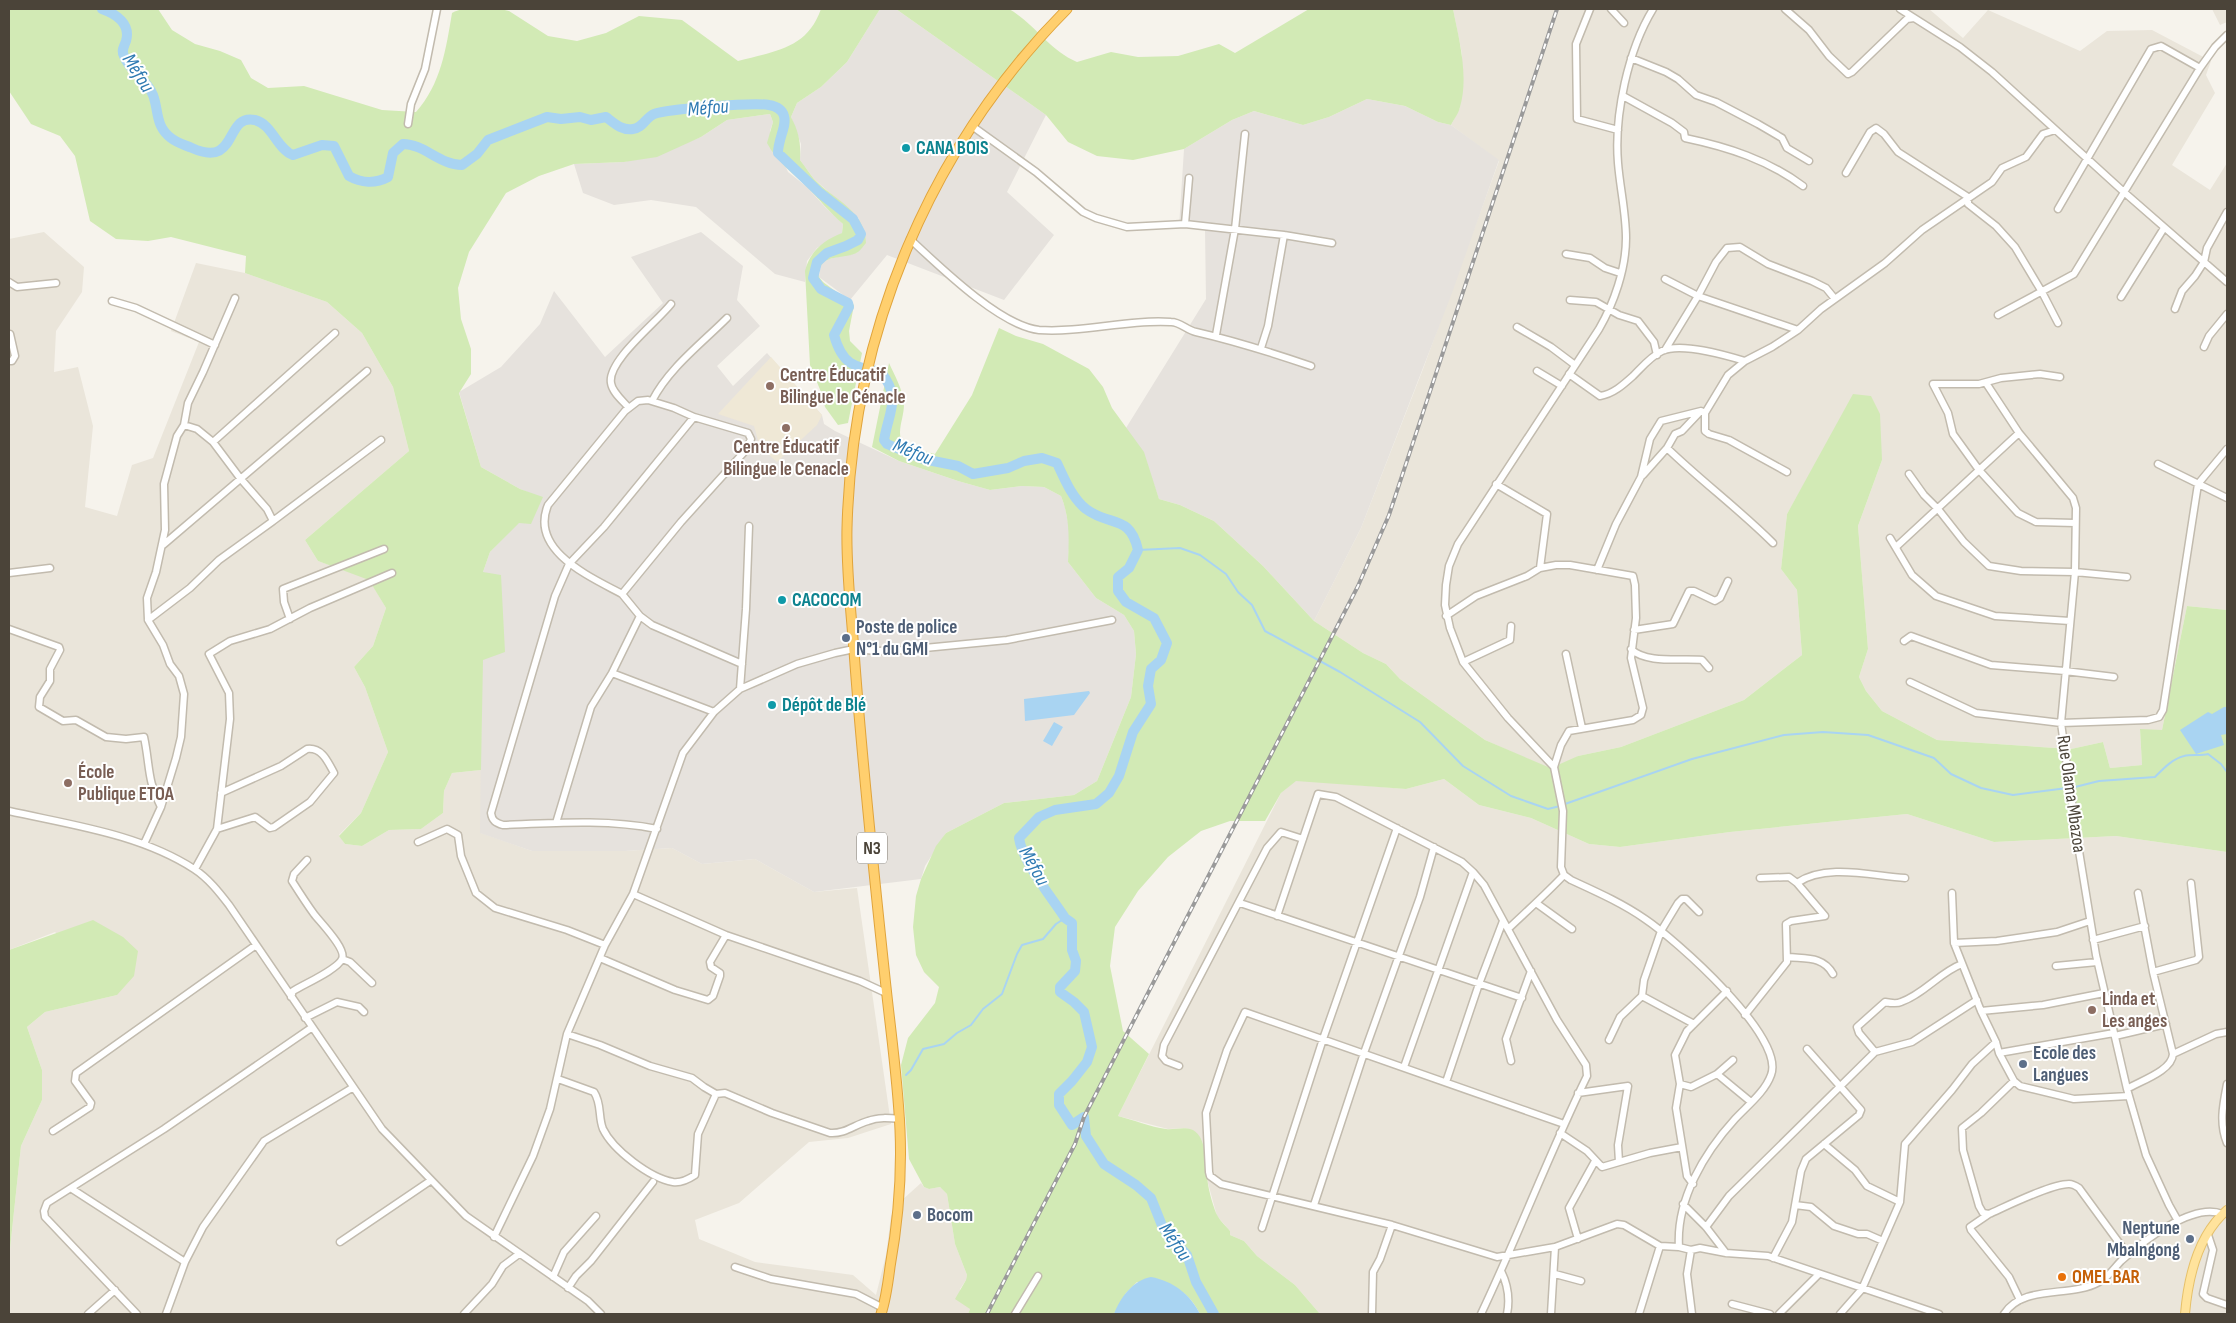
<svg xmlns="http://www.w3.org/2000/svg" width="2236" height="1323" font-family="'Sofia Sans Condensed',sans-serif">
<rect width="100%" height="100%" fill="#f6f3ec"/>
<path fill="#eae5da" d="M1453 9H1929L1963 38 1988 10 2080 51 2107 31 2152 30 2211 61 2206 75 2215 93 2172 165 2210 190 2227 163V610L2187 606 2162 730H2140L2142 765 2110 768 2103 742 2071 749 1937 740 1882 711 1866 691 1859 677 1868 649 1858 526 1882 460 1820 456 1787 514 1781 569 1797 590 1802 655 1744 700 1621 747 1578 756 1555 771 1485 740 1400 679 1386 664 1363 653 1314 621 1361 528 1423 369 1499 161 1451 125 1460 108 1462 54Z
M2212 9H2227V22L2220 25Z
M44 232 84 267 82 292 56 331 54 372 78 367 93 426 85 507 117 516 132 465 153 458 199 342 171 331 196 263 245 273 327 302 362 333 393 387 409 451 305 540 318 561 369 579 386 608 373 646 354 667 365 687 388 752 361 813 339 835 345 844 362 846 389 830 421 829 443 813 444 791 452 773 481 770V833L532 851H625L672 848 702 864 755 859 814 892 857 888 891 1124 848 1138 809 1142 739 1203 695 1220 699 1239 755 1262 853 1275 876 1295 886 1255 891 1216 901 1201 921 1183 924 1187 929 1189 940 1187 947 1194 955 1244 967 1275 966 1280 960 1289 970 1309 968 1314H9V1258L21 1146 42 1100V1070L27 1027 45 1012 117 995 55 932 9 950V239Z
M1444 779 1479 805 1531 818 1589 844 1620 847 1730 832 1907 814 1994 842 2116 836 2227 852V1314H1320L1295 1285 1257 1256 1244 1241 1230 1235V1231L1217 1216 1206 1176V1165L1187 1128 1168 1129 1118 1116 1281 793 1296 780 1406 789Z"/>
<path fill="#e6e2dd" d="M880 9H896L1046 115 1007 192 1054 235 1004 300 887 255 850 300 819 277 821 264 829 259 858 252 859 219 814 179 800 160 801 144 791 117 797 103 821 87 847 62Z
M1367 99 1405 106 1438 122 1451 125 1499 160 1452 293 1361 528 1314 621 1263 566 1214 521 1180 505 1159 499 1152 479 1126 428 1206 299 1205 230 1179 227 1184 149 1232 120 1254 111 1303 125 1329 117Z
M770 114 773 122 770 131 788 172 807 187 825 207 843 224 842 233 817 248 807 261 805 282 775 274 696 207 651 200 614 205 583 193 574 164 624 162 678 146 701 137 727 120Z
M701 232 743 266 737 300 760 326 717 366 733 386 767 353 822 415 824 424 835 431 899 461 958 481 990 490 1022 486 1044 487 1061 496 1065 507 1070 533 1068 562 1096 598 1124 615 1134 631 1136 654 1131 697 1097 781 1074 795 1004 803 946 833 925 866 921 879 814 892 755 859 702 864 672 848 625 851H532L480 833 483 572 490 552 542 498 520 489 481 467 459 392 501 367 540 324 554 291 605 357 663 303 631 257Z"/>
<path fill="#efe8d6" d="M771 357 822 415 817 425 777 462 760 447 754 426 718 414Z"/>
<path fill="#d2eab5" d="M9 9H158L172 30 195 44 220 51 241 60 251 78 268 88 304 86 382 110 416 112C441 84 446 49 452 13 466 5 493 7 509 11L548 36 577 41 606 33 639 16 682 20 738 61C775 51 807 49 821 9H880L847 62 821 87 797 103 791 117C799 132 801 143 800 160 805 166 809 173 814 179 834 200 865 210 866 243 864 245 861 250 858 252 844 261 818 251 819 277L823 282 854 305 849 331 850 341 862 353 848 423 838 425 825 407 821 392 810 365 805 271C810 251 824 240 842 233L843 224C830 213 819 199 807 187 792 172 777 162 767 143L773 122 770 114 727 120 701 137 657 157 624 162 574 164 539 176 506 193 469 252 458 288 461 319 471 349V374L459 393 481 467 520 489 543 497 531 524 519 523 490 552 483 572 501 575 505 652 483 660 481 770 452 773 444 791 443 813 421 829 389 830 362 846 345 844 339 836 361 813 388 752 365 687 354 667 373 646 386 608 369 580 318 561 305 540 409 451 393 387 362 333 327 302 245 273 246 256 171 237 148 241 116 239 90 221 75 156 60 136 31 124 9 91Z
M896 9H1009C1035 24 1049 50 1077 62L1111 52 1138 57 1178 56 1219 44 1235 53 1309 9H1453C1459 39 1469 76 1460 107 1459 113 1454 119 1451 125L1438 122 1405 106 1367 99 1329 117 1303 125 1254 111 1232 120 1184 149 1133 160 1097 156 1068 142 1046 115Z
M999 328 1016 336 1043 344 1089 369 1103 387 1112 408 1144 452 1159 499 1180 505 1214 521 1263 566 1314 621 1363 653 1386 664 1400 679 1485 740 1555 770 1560 764 1578 756 1621 747 1744 700 1802 655 1797 590 1781 569 1787 514 1853 394 1871 396 1880 414 1882 460 1858 526 1868 649 1859 677 1866 691 1882 711 1937 740 2071 749 2103 742 2110 768 2142 765 2140 729 2162 730 2187 606 2227 610V852L2116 836 1994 842 1907 814 1730 832 1620 847 1589 844 1531 818 1479 805 1444 779 1406 789 1296 781 1281 793 1265 821H1230L1201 831 1168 857 1138 891 1115 927 1110 966 1123 1031 1149 1054 1118 1116C1134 1120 1150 1127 1166 1129 1174 1130 1185 1126 1193 1130 1207 1138 1205 1162 1207 1176 1208 1189 1212 1202 1216 1213 1219 1220 1226 1226 1230 1231V1235L1244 1241 1257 1256 1295 1285 1320 1314H1200C1185 1284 1168 1286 1137 1282L1126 1293 1114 1314H968L970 1309 955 1299 966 1280 967 1275 955 1244 947 1194 940 1187 929 1189 924 1187 909 1159 901 1065 908 1038 935 1003 939 987 924 972 916 955 913 927 916 896 921 879 936 846 946 833 1004 803 1074 795 1097 781 1131 697 1136 654 1134 631 1124 615 1096 598 1068 562C1069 539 1070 518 1061 496L1044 487 1022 486 990 490 958 481 899 461 872 447 889 363C895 376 903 390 904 404 904 420 895 432 904 446L935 454 972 395Z
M93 920 123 937 138 951 134 976 117 995 45 1012 27 1027 42 1070V1100L21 1146 9 1258V950Z"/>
<path fill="#a9d4f2" d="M1089 691 1090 693 1074 715 1025 721 1024 699Z
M2224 707H2227V734L2221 735 2224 745 2196 754 2180 730 2208 712 2212 714Z
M1054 722 1063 727 1052 746 1043 741Z
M1151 1277C1173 1281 1190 1294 1200 1314H1114C1120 1298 1133 1280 1151 1277Z"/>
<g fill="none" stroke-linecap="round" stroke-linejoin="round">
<path stroke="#a9d4f2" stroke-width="2" d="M1138 550 1180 548 1200 555 1226 574 1238 592 1252 605 1265 631 1340 672 1420 722 1463 766 1511 796 1548 809 1560 806
M1565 804 1692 759 1784 735 1823 732 1868 735 1934 758 1951 774 1981 788 2013 795 2075 787 2099 781 2155 777C2163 769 2172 759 2184 756 2191 754 2201 756 2208 754L2221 764 2227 772
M906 1075 911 1070 923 1049 944 1044 957 1033 971 1025 983 1009 1002 994 1017 954 1022 945 1043 939 1056 924 1065 918"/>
<path stroke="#a9d4f2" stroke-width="10" d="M102 9C116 14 131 24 126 41 124 47 121 50 124 56 129 71 147 79 153 95 159 111 155 126 171 138 177 143 185 145 192 148 239 169 224 113 255 120 272 124 277 149 293 155L322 145 334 146 349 176C361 183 375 184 388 177L393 153 403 144C424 144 440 165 462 165L477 154 488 140 547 117 561 119 580 117 591 120 606 117C614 123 622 131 633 129 643 128 645 118 654 114 668 109 754 102 769 105 775 106 782 109 784 116 787 126 778 139 778 153L820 193 853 219 861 234 858 240 846 246 827 253 817 262 813 278 821 289 848 303 849 307 834 335C842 364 853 367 881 372 900 397 891 407 885 435L884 440 887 444 923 459 958 466 973 474 1008 468 1024 461 1042 458 1057 463C1064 478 1072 498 1086 509 1110 527 1130 514 1138 550L1129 568 1118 577V591L1126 602 1154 618 1167 643 1161 660 1151 669 1148 686 1151 704 1133 732 1119 776 1109 793 1096 804 1055 810 1039 817 1019 838C1022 861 1052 898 1065 918L1072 923V950L1076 961 1075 971 1060 987V992L1074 1002 1084 1012 1092 1047 1087 1062 1072 1081 1059 1094V1105L1072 1125 1084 1117 1086 1136 1104 1164 1136 1185 1151 1198 1163 1228 1187 1255 1196 1282 1214 1314"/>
<defs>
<path id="minor" d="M1590 9 1576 44 1577 119 1618 130
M1611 9 1624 23
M1653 9C1628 50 1614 115 1618 163 1620 188 1626 213 1626 238 1626 269 1614 303 1599 329L1458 544 1449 566 1446 585 1445 605 1450 628 1463 662 1508 718 1554 767 1563 811 1561 867 1564 875 1571 880C1597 892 1622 903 1645 919 1675 939 1786 1037 1771 1075 1765 1092 1747 1106 1735 1119 1704 1153 1676 1200 1679 1247L1691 1250 1700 1248 1726 1253 1768 1256 1939 1314
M1785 9 1809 30 1829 56 1848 74 1852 72 1907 19 1914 18
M1900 9 1960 47 1992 72 2125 193 2227 282
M1631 58 1666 72 1678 79 1696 95 1716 102 1758 124 1782 138 1787 148 1809 161
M1623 96 1672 123 1684 132 1685 138C1728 147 1768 160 1803 186
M408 124 411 104 425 69 437 9
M972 126 1036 172 1083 212 1096 218 1127 227 1185 224 1284 235 1332 243
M1846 173 1870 132 1876 128 1884 134 1898 152 1968 197V204L1996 226 2015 247 2042 292 2058 323
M2058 209 2151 49 2161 46 2200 68
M1185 224 1189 178
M910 239C938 265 1000 326 1039 330 1083 333 1128 319 1171 322 1180 322 1187 330 1196 332 1235 341 1273 353 1311 366
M1566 254 1590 258 1605 268 1620 273
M1665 279 1698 296 1716 262 1727 248 1740 247 1768 264 1812 281 1826 288 1835 299
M9 282 17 287 56 283
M2121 297 2164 228
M1570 300 1596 302 1619 315 1638 321 1654 342 1657 355
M112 301 136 308 215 345
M2175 309 2182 291 2195 276 2204 262 2207 248 2227 212
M1998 315 2074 274 2200 68 2215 47 2227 35
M1517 327 1551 347 1575 365
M1216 335 1235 229 1245 134
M2204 347 2209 336 2227 314
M1261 348 1268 326 1284 235
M1665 350 1698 296 1798 330
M9 361H12L15 356 10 334
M1537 371 1562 386
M1569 374 1600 396C1613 394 1623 385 1633 376 1641 368 1651 356 1662 351 1681 342 1725 355 1745 361
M2060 377 2040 374 2001 378 1979 384H1933L1948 413 1953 434 1979 470 2018 513 2036 522 2075 523
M1986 383 2019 433 2073 498 2076 508 2075 572 2061 723 2078 845 2096 955 2127 1089 2146 1155 2169 1205 2178 1221
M648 400 674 408 694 417 748 433 751 439 746 450 681 522 622 594C591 577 529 551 548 505L625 411 638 401Z
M652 401C669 368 701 344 727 318
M629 408C623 401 612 392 611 383 607 361 657 322 671 304
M1705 413V431L1709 434 1729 440 1787 472
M213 442 335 333
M1667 448C1701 481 1739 509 1773 543
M2158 464 2227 498
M1909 474 1924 495 1938 509 1964 542 1989 566 2021 571 2075 572 2127 577
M1643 475 1667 448 1675 434 1682 431 1699 413
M1496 484 1547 514 1540 568
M273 521 381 440
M1890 538 1912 575 1936 596 1995 616 2070 621
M163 545 367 371
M1896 547 2019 433
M1597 570 1616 524 1641 477 1650 439 1661 421 1701 411 1705 413 1728 375 1745 361 1772 347 1798 330 1821 309 1885 263 1922 230 1992 182 2002 168 2026 157 2043 134 2055 130
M9 573 50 568
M640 616 652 625 742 664
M1446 616 1476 596 1527 576 1540 568 1556 565H1570L1633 576 1635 585 1636 618 1631 658 1643 708 1641 715 1633 720 1569 731 1561 745 1554 767
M290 619 284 602 283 589 384 549
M148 620 190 588 219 560 273 521 267 509 240 478 213 442 197 429 184 425
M9 629 59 647 60 650 50 669V681L40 697 39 707 63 721 76 720 106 737 126 739 144 737C150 765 147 781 161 807
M1634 630 1673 624 1689 591H1694L1715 601 1720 598 1728 581
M1904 641 1911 636 1991 665 2065 671 2114 677
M1631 649C1646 664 1682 658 1702 660L1709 668
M1566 654 1582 728
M1463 662 1510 640 1511 626
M612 673 714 712
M1910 682 1976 713 2061 723 2148 720 2159 717 2163 710 2198 484 2227 449
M740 689 746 609 749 526
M9 811C71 825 140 834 194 869 208 878 219 892 229 905L382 1129 466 1216 588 1301 601 1314
M556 823 591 707 612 673 640 616 622 594
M217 829 255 817 270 828 274 827 310 802 334 773C328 762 322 747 307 749L281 766 221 793
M657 829C607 819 554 823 503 825 496 823 492 821 491 813L555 596 569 564 604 527 694 417
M418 842 447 829 458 835 461 856 476 893 495 908 567 930 605 945
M144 844 161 807 176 758 181 737 184 694 179 676 170 664 163 645 148 620 147 598 156 572 165 530 164 484 177 436 184 425 188 403 203 372 235 298
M195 869 217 829 230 719 229 693 209 654 230 641 270 629 310 608 392 573
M1797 883C1826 863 1872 876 1905 878
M1952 893 1954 943 1981 1011 1996 1042 1999 1053 2014 1081 2020 1086 2074 1099 2129 1096
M633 894 726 935 860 981 886 993
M1240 903 1522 998
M1536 903 1572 929
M1277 916 1318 794 1336 797 1462 862 1473 872 1484 885 1557 1020 1586 1065 1587 1076C1549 1154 1518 1236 1481 1314
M1508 929C1527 911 1546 894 1564 875
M2093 940 2145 926
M1954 943 1997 941 2057 932 2090 921
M1788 957C1806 959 1823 956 1833 974
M600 958 675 990 708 1000 713 996 720 976V973L711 967 710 962 726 935
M342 959 350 962 372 983
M2056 966 2097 962
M2153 972 2196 960 2199 957 2191 883
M1642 996 1694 1024
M291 997 293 991C304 984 337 970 342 959 347 949 320 922 314 914 306 903 299 892 292 881L294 874 307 860
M1981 1011 2043 1005 2104 993
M1745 1015 1787 962 1786 924 1791 921 1825 916 1797 883 1789 877 1760 878
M305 1018 337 1002 359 1007 364 1012
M567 1034 600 1045 650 1066 692 1078 704 1087 716 1094 725 1093 772 1113 830 1133C845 1134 854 1125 868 1121 878 1117 889 1118 900 1119
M2115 1036 2166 1024
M1609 1040 1620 1017 1642 996 1644 980 1661 931 1678 903 1682 899H1686L1699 912
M1875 1052 1912 1042 1977 1000
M1999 1053 2114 1033
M2173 1054 2216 1034 2227 1032
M1511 1061 1506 1039 1531 971
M1179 1066 1166 1061 1162 1056 1164 1045 1267 848 1281 832 1303 839
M1404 1067 1473 872
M1717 1074 1751 1102
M558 1079 594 1092C602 1104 598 1117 603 1129 613 1150 650 1178 673 1182 680 1183 689 1179 695 1175L698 1134 716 1094
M2014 1081 1981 1113 1962 1128 1963 1150 1979 1206 1983 1213 1989 1214C2007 1206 2051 1184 2069 1184 2073 1184 2076 1186 2079 1188L2128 1255
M1446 1082 1479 984 1503 921
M1680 1084 1691 1087 1717 1074 1733 1060
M2227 1084C2223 1105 2219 1123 2227 1143
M2127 1089C2140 1081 2172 1071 2173 1054L2153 972 2138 893
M1578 1093 1628 1086 1618 1145 1619 1162
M1564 1124 1245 1012 1227 1050 1206 1113 1209 1172 1210 1176 1221 1184 1392 1225 1497 1257 1555 1247 1617 1224 1624 1225 1660 1246 1679 1247
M53 1131 90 1107 91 1103 75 1081 76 1073 256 945
M1560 1133 1587 1151 1602 1167 1650 1153 1682 1147
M1824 1144 1855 1170 1867 1186 1900 1202
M1693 1184 1687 1176 1676 1108 1680 1084 1675 1055 1687 1031 1727 991
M72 1189 185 1262
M1683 1204 1706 1227 1726 1253
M1314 1205 1364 1053 1420 897 1434 847
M1795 1205 1811 1207 1834 1226 1858 1234H1867L1883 1241
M1989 1214 1970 1227 1971 1230 2009 1277 2020 1300
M1706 1227 1729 1196 1875 1052 1859 1033 1857 1027 1885 1002C1890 1003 1897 1004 1901 1002 1924 994 1940 972 1962 964
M1262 1228 1323 1039 1397 828
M2208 1235 2213 1250 2203 1294 2207 1298 2227 1305
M494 1237 533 1156 550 1109 567 1034 605 945 633 894 683 753 714 712 740 689 797 664 835 653 854 649 877 651 904 650 1007 640 1112 620
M1578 1239 1569 1208 1595 1161
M340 1242 430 1181
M1691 1250 1687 1274 1692 1314
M1773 1258 1792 1222 1801 1171 1806 1159 1859 1115 1861 1110 1807 1049
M735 1267 771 1279 856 1294 883 1308
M1501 1271C1508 1285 1510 1299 1507 1314
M1555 1274 1581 1281
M553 1277 564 1252 596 1216
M568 1288 576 1276 591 1261 653 1182
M1732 1304 1770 1314
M88 1314 115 1290
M137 1314 45 1217 44 1211 47 1203 164 1129 311 1028
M166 1314 185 1262 203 1227 264 1141 352 1088
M464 1314 492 1284 503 1266 519 1254
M1015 1314 1038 1276
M1372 1314 1373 1272 1380 1259 1392 1225
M1551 1314 1555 1247
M1639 1314 1660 1246
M1779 1314 1819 1274
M1840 1314 1862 1289 1900 1202 1905 1144 1952 1090 1972 1064 1996 1042
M2004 1314C2023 1284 2071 1298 2099 1282 2108 1278 2115 1267 2121 1261 2142 1242 2193 1202 2222 1214"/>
<path id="major" d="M2185 1314C2188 1279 2198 1235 2227 1210"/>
<path id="highway" d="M881 1314C886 1299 888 1283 890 1267 898 1222 902 1176 900 1130 898 1082 891 1034 886 987 874 875 862 763 854 651 851 610 846 569 847 528 852 333 930 147 1067 9"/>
</defs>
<use href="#minor" stroke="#c2bbae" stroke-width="9"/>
<use href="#major" stroke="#e6c16a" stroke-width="10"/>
<use href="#highway" stroke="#e0a43c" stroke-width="11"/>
<use href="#minor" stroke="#fff" stroke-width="6"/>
<use href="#major" stroke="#ffe39c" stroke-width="8"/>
<use href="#highway" stroke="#ffcf6e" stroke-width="9"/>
<defs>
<path id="rail" d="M987 1314 1075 1144 1084 1117 1358 586 1389 515 1557 9"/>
</defs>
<use href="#rail" stroke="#9a9a9a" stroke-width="4"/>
<use href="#rail" stroke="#fff" stroke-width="2" stroke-dasharray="5.5" stroke-linecap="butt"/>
</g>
<g fill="#0f9aa8" stroke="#fff" stroke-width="2">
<circle cx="906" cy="148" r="5"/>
<circle cx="782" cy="600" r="5"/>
<circle cx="772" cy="705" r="5"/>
</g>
<g fill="#8d6e63" stroke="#fff" stroke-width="2">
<circle cx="770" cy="386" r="5"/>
<circle cx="786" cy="428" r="5"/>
<circle cx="68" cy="783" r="5"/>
<circle cx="2092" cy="1010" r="5"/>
</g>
<g fill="#5c6f8a" stroke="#fff" stroke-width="2">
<circle cx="846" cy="638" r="5"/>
<circle cx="2023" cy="1064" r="5"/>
<circle cx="917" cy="1215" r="5"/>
<circle cx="2190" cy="1239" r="5"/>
</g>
<circle fill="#e8710a" stroke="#fff" stroke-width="2" cx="2062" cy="1277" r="5"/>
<g text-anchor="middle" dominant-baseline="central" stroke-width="4" stroke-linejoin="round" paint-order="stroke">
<rect fill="#fff" stroke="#817c74" stroke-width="1" x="857" y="832.5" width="30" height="31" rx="4"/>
<g font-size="18" font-weight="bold" fill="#4b4439">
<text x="872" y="848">N3</text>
</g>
<g font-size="19" font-weight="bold" fill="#0d838f" stroke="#fff" text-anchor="start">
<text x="916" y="148">CANA BOIS</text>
<text x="792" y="600">CACOCOM</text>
<text x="782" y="705">Dépôt de Blé</text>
</g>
<g font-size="19" font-weight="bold" fill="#785e54" stroke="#fff" text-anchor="start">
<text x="780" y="375">Centre Éducatif<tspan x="780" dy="22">Bilingue le Cénacle</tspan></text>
<text x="786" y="447" text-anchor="middle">Centre Éducatif<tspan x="786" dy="22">Bilingue le Cenacle</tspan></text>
<text x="78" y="772">École<tspan x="78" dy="22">Publique ETOA</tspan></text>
<text x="2102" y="999">Linda et<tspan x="2102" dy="22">Les anges</tspan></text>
</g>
<g font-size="19" font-weight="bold" fill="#4e5e75" stroke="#fff" text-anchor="start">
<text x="856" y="627">Poste de police<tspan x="856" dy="22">N°1 du GMI</tspan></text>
<text x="2033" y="1053">Ecole des<tspan x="2033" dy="22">Langues</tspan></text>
<text x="927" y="1215">Bocom</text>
<text x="2180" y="1228" text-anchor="end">Neptune<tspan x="2180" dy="22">Mbalngong</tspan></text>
</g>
<g font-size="19" fill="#4b4439" stroke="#fff">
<text transform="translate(2071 794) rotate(82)">Rue Olama Mbazoa</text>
</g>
<g font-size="19" font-weight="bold" fill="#c56008" stroke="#fff" text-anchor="start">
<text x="2072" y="1277">OMEL BAR</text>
</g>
<g font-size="20" font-style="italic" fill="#2e7ab2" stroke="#fff">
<text transform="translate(138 73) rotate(58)">Méfou</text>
<text transform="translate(708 108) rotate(-5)">Méfou</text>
<text transform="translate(913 452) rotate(22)">Méfou</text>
<text transform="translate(1034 866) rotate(61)">Méfou</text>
<text transform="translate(1175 1242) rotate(56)">Méfou</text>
</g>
</g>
<rect width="2236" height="1323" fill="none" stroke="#4b4439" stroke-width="20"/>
</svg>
